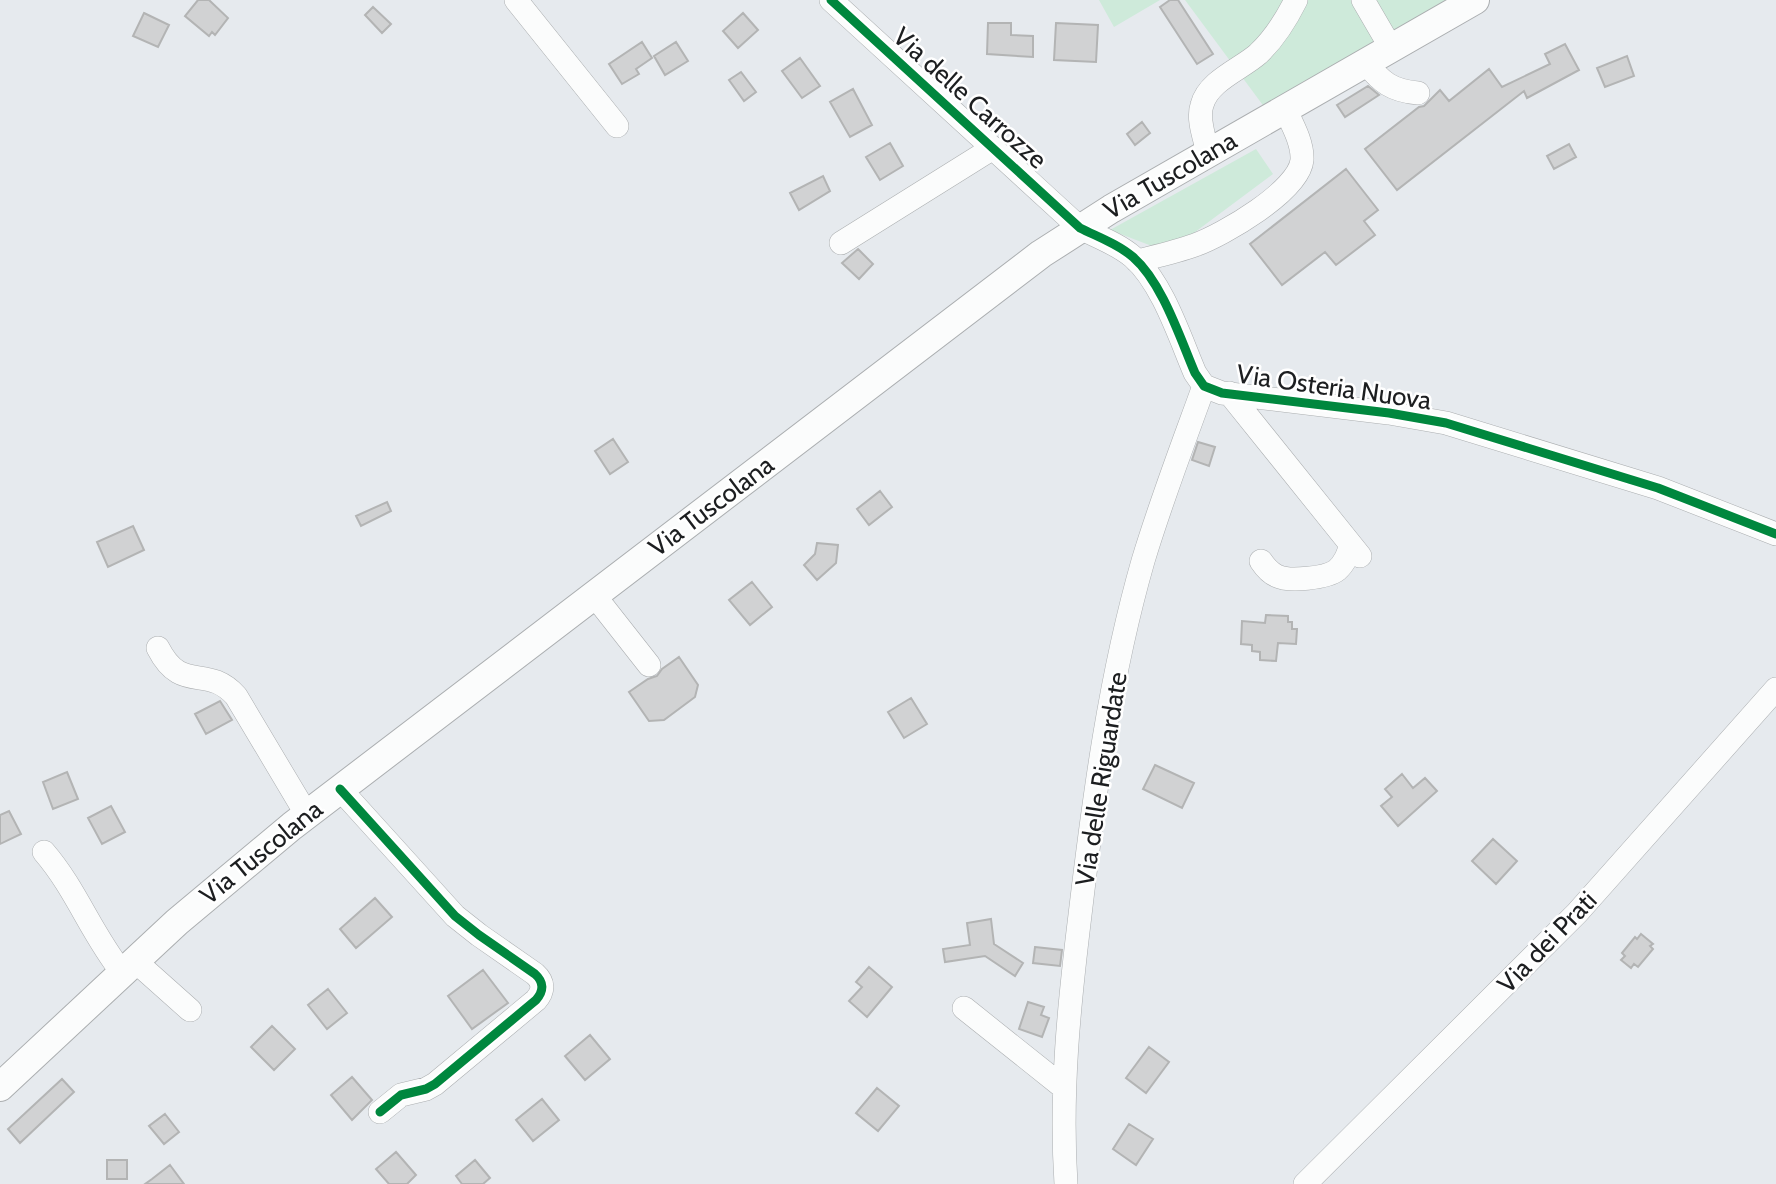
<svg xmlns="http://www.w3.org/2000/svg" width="1776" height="1184" font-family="Cabin,sans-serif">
<rect width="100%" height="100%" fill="#e6eaee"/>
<path fill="#ceeada" d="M1099 0H1160L1114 27Z
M1185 0H1456L1265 108Z
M1256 149 1273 174 1179 244 1157 248 1110 230Z"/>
<path fill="#d1d2d3" stroke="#b3b4b4" stroke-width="2" d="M198 0H209L228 18 215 35 212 32 209 36 185 16Z
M1170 0H1178L1213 54 1197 64 1160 7Z
M373 7 391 24 382 33 365 15Z
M144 13 169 25 158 47 133 36Z
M743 13 758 30 738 48 723 31Z
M988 23H1011V35L1033 36V57L987 54Z
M1056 23 1098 25 1096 62 1054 60Z
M642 42 652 58 636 69 639 74 622 84 609 64Z
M676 42 688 61 665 75 654 56Z
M1565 44 1579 70 1527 98 1524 91 1397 190 1365 149 1419 107 1424 106 1440 90 1449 101 1489 69 1502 87 1550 64 1545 54Z
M1627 56 1634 76 1605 87 1597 68Z
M800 58 820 86 802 98 782 71Z
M741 72 756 92 744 101 729 80Z
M1368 86 1379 95 1345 117 1337 105Z
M853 89 872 125 850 137 830 102Z
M1142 122 1150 133 1135 145 1127 134Z
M890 143 903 166 880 180 866 157Z
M1569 144 1576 157 1554 169 1547 156Z
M1346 169 1378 210 1364 221 1375 235 1336 265 1325 252 1282 285 1250 244Z
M823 176 830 191 799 210 790 193Z
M858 249 873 264 859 279 842 263Z
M613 439 628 462 610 474 595 451Z
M1198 442 1215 447 1209 466 1192 460Z
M880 491 892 507 869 525 857 509Z
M387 502 391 511 361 526 356 516Z
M133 526 144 550 108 567 97 542Z
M817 543 838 545 836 563 817 580 804 565 815 554Z
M752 582 772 607 750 625 729 600Z
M1266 615 1288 616V622H1292V629H1297L1296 644 1278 643 1276 661 1260 660V652L1252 651V645L1241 644 1242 621 1265 623Z
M679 657 698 685 695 697 664 720 649 721 629 692 648 679 657 676 662 669Z
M911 698 927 724 904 738 888 712Z
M220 701 232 720 206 734 195 714Z
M1155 765 1194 783 1182 808 1143 789Z
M67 772 78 799 53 809 43 782Z
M1402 774 1413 788 1425 778 1437 791 1398 826 1381 806 1392 797 1385 789Z
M111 806 125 832 102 844 88 818Z
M9 811 21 834 0 844V815Z
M1493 839 1517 861 1496 884 1472 861Z
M375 898 392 917 356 948 340 929Z
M991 919 994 944 1023 963 1015 976 985 956 945 962 943 949 970 945 967 923Z
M1641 934 1653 944 1650 946 1653 949 1638 967 1634 964 1631 968 1621 960 1625 956 1622 953 1635 937 1637 939Z
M1035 947 1062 950 1060 966 1033 963Z
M869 967 892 987 867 1017 849 1001 862 987 856 982Z
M483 970 508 1003 472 1029 448 996Z
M328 989 347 1013 327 1029 308 1005Z
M1028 1002 1044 1007 1041 1015 1049 1018 1042 1037 1019 1029Z
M272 1026 295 1049 274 1070 251 1047Z
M590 1035 610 1059 585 1080 565 1056Z
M1149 1047 1169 1062 1146 1093 1126 1078Z
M352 1077 372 1100 352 1120 331 1095Z
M62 1079 74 1092 20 1143 8 1129Z
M877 1088 899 1106 878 1131 856 1113Z
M542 1099 559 1120 533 1141 516 1120Z
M165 1114 179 1132 164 1144 149 1126Z
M1129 1124 1153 1139 1136 1165 1113 1149Z
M396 1152 416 1175 407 1184H389L376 1169Z
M107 1160H127V1179H107Z
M475 1160 490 1178 483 1184H462L456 1176Z
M170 1165 184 1184H145L152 1179Z"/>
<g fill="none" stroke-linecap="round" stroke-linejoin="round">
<defs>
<path id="minor" d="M516 0 617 126
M831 0 1080 228C1098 237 1118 244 1133 257 1162 282 1180 338 1195 373L1204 386 1222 393 1389 413 1446 423 1658 488 1776 534
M1363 0 1391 48
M1366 63C1381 82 1392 91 1418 93
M1208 153C1205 139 1197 119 1202 105 1208 81 1241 69 1258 54 1274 39 1286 20 1296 0
M841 243 993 148
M1137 261C1157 256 1176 252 1195 245 1223 235 1299 191 1302 160 1303 143 1292 124 1285 109
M1229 393 1360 556
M1261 561C1265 567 1270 573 1277 576 1289 582 1327 578 1337 570 1345 563 1348 554 1351 545
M594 595 649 665
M158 648C182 695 206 663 236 696L307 815
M340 789 455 916 479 935 535 974C544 982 544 991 536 1000L435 1084 426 1089 401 1095 380 1112
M44 852C76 889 92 935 122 972
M135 961 190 1010
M964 1008 1063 1087
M1066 1184C1060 1093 1069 1005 1080 915 1094 796 1110 676 1143 561 1161 501 1183 444 1204 386
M1305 1184 1577 913 1776 689"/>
<path id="major" d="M0 1087 177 922 292 826 1041 254 1111 209 1475 0"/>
</defs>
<use href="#minor" stroke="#abaeb0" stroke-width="24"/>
<use href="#major" stroke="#abaeb0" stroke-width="30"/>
<use href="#minor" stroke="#fbfcfc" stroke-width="23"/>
<use href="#major" stroke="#fbfcfc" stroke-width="28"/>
<defs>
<path id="cycleway" d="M831 0 1080 228C1098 237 1118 244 1133 257 1162 282 1180 338 1195 373L1204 386 1222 393 1389 413 1446 423 1658 488 1776 534
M340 789 455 916 479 935 535 974C544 982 544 991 536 1000L435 1084 426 1089 401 1095 380 1112"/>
</defs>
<use href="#cycleway" stroke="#fff" stroke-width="13"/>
<use href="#cycleway" stroke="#00873e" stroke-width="9"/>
</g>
<g text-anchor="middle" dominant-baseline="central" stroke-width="5" stroke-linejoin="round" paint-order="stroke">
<g font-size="26" fill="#1c1e20" stroke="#fff">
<text transform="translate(970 98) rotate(42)">Via delle Carrozze</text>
<text transform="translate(1170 175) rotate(-30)">Via Tuscolana</text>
<text transform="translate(1334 387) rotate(8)">Via Osteria Nuova</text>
<text transform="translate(711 506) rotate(-37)">Via Tuscolana</text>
<text transform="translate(1101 779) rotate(-81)">Via delle Riguardate</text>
<text transform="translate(261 852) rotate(-39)">Via Tuscolana</text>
<text transform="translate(1547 942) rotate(-46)">Via dei Prati</text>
</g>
</g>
</svg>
